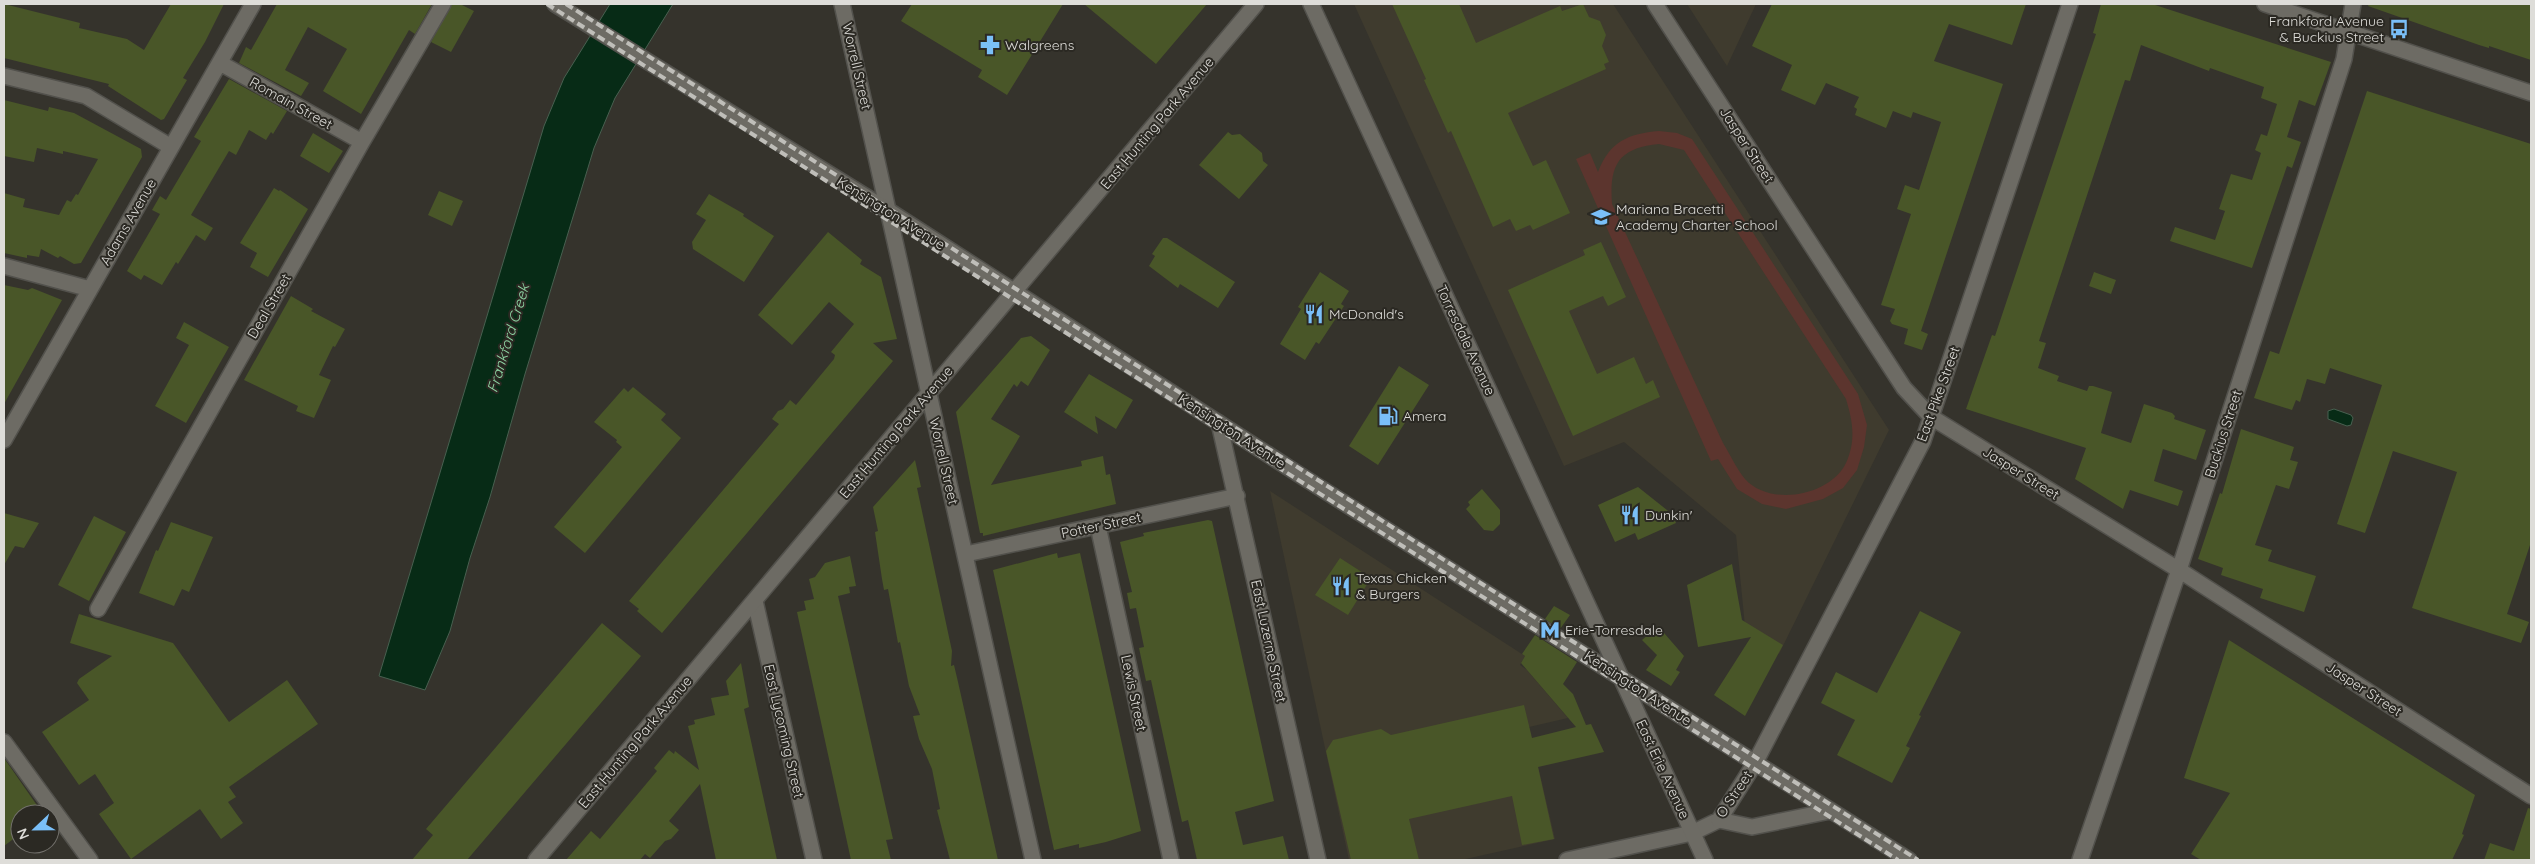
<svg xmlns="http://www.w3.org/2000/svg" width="2535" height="864" font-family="Quicksand,sans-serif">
<rect width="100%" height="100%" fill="#35332c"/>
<path fill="#3f3b2e" d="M1354 4H1613L1889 430 1779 654 1745 626 1736 535 1624 442 1564 466Z
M1687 4H1756L1727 66Z
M1270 491 1525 656 1520 665 1527 670 1568 718 1529 727 1555 839 1461 860H1349Z"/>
<path fill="#5c352e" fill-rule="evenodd" d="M1659 131 1677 133 1692 139 1858 394 1867 425 1864 447 1857 470 1843 488 1823 499 1786 509 1762 504 1737 489 1718 459 1711 461 1576 159 1590 153 1598 172C1610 141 1628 134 1659 131ZM1659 144 1684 150 1846 399C1853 422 1856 441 1846 463 1830 496 1770 507 1745 479 1736 468 1730 454 1723 443L1612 204C1609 164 1619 148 1659 144Z"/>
<path fill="#072b16" stroke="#486050" d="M610 4H673L615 98 594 148 525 374 490 497 470 558 450 631 425 690 379 676 544 126 564 78Z
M2334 409 2351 415 2353 418 2351 425 2347 426 2328 419V411Z"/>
<path fill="#495628" d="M4 4 80 23 79 28 127 39 144 50 171 4H224L205 42 183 78 187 80 164 119 161 120 108 86 109 84 4 58Z
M277 4H432L415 34 409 30 361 114 323 91 347 49 308 27 285 70 309 83 301 96 239 63 246 47 251 50Z
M452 4H460L474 11 451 52 431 42Z
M912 4H1063L1007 95 978 77 982 70 901 21Z
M1084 4H1207L1156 64Z
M1392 4H1459L1476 43 1560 6 1562 11 1583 4 1589 17 1600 21 1606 35 1602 46 1609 62 1604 64 1606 69 1508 113 1533 166 1546 160 1570 213 1533 230 1530 225 1516 231 1510 219 1493 227 1451 131 1448 133 1424 80 1426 79Z
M1772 4H2026L2012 45 1949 24 1934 61 2003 84 1921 331 1928 334 1922 350 1904 344 1908 329 1892 324 1890 321 1895 309 1881 305 1911 214 1897 209 1905 185 1919 190 1941 122 1913 112 1911 118 1893 111 1886 128 1855 115 1857 109 1854 107 1859 97 1826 83 1815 105 1781 90 1792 65 1752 46Z
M2101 4H2152L2331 62 2315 106 2299 100 2287 137 2301 142 2292 168 2287 166 2252 268 2170 241 2175 227 2215 240 2225 211 2219 209 2231 174 2252 180 2261 153 2255 150 2261 134 2267 136 2277 104 2261 98 2264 87 2210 68 2209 71 2141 45 2130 81 2125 80 2122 89 2039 341 2046 343 2038 368 2059 376 2057 381 2087 391 2089 386H2093L2112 392 2101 433 2131 443 2144 404 2172 413 2175 416 2174 419 2206 430 2196 460 2163 449 2154 481 2183 491 2178 506 2130 490 2123 509 2075 479 2086 448 1966 409 1992 335 1995 336 2007 300 2096 34 2093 33Z
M2369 4H2531V60L2489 46V48L2479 45 2368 6Z
M229 79 287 111 273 134 271 132 266 140 249 130 236 155 229 151 191 215 213 228 205 241 196 235 178 264 176 262 162 285 144 275 141 280 127 271 160 214 152 210 160 196 166 200 182 173 201 141 194 137Z
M2367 91 2531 144V542L2507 614 2529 622 2521 643 2412 608 2457 472 2393 451 2365 533 2337 524 2382 385 2330 368 2325 384 2307 379 2300 402 2296 400 2292 410 2254 398 2270 351 2279 354Z
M4 100 48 111 49 107 74 113 141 149 142 157 81 263 74 264 60 256 58 258 41 249 39 257 27 255V258L4 253V193L25 199 23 207 59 215 67 200 71 202 76 194 78 195 98 159 63 151V154L37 148 34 162 4 156Z
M1228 132 1232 135 1240 134 1262 153 1263 161 1268 165 1239 199 1199 165Z
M313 133 343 151 329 173 300 156Z
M274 188 279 191 280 190 308 209 268 277 250 267 257 253 240 243Z
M439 191 463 201 452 226 428 215Z
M709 194 744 214 743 216 774 236 744 282 693 249 692 242 706 220 696 214Z
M828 232 862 260 860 264 881 277 897 339 873 343 893 361 662 633 637 611 639 609 629 601 779 424 772 419 778 411 783 409 790 400 796 405 834 359 835 355 831 352 854 324 829 302 792 345 758 315Z
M1163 238H1167L1235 282 1218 308 1180 284 1178 288 1149 266 1155 256 1152 254Z
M1601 242 1626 297 1608 306 1603 296 1569 311 1597 374 1634 357 1646 384 1653 380 1660 397 1573 436 1508 290 1585 255 1583 250Z
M1320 272 1349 291 1341 304 1344 306 1319 344 1316 342 1305 360 1280 344 1301 309 1298 307Z
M2094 272 2116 280 2111 294 2089 286Z
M4 285 28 290 32 288 62 300 4 404Z
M291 296 313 309 311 311 345 329 335 347 333 346 319 375 331 380 314 418 296 411 298 406 244 380Z
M184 322 229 347 186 423 155 406 189 345 176 338Z
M1031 336 1050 350 1028 386 1021 381 1017 387 1014 384 991 419 1020 436 991 485 1082 466 1081 461 1103 456 1106 475 1110 474 1116 504 983 536V533H980L956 412 1021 338Z
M1399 366 1429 385 1378 465 1349 446Z
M1089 374 1133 400 1116 429 1095 416 1098 434 1064 412Z
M633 387 666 414 661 420 681 438 585 553 554 527 622 447 616 442 617 440 594 422 624 388 628 392Z
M2241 429 2294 447 2290 460 2298 462 2289 489 2276 485 2255 545 2272 550 2268 561 2316 576 2304 612 2260 598 2263 589 2221 575 2223 568 2198 559 2220 493 2222 494Z
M915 460 921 487 917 488 952 651 951 666 954 665 958 682 998 860H950L937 810 940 809 932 769 919 739 913 716 920 715 909 686 900 642 898 643 888 589 884 590 882 579 875 532 878 531 873 507Z
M1638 487 1672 514 1676 523 1638 540 1635 533 1615 542 1598 505Z
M1482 489 1500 510V524L1493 531 1484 530 1466 509 1470 505 1468 502Z
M4 513 39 523 24 548 15 546 4 565Z
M94 516 126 532 89 601 58 585Z
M1208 520 1212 521 1274 801 1235 812 1243 845 1283 836 1289 860H1197L1188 820 1182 822 1151 680 1146 681 1139 648 1144 647 1136 608 1130 609 1127 593 1132 592 1120 542 1144 536 1143 533Z
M171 522 213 537 189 592 182 589 174 606 139 593 156 550 158 551Z
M1057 553 1058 558 1080 553 1141 831 1106 842 1079 848V844L1054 850 993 570Z
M850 556 856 586 849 587 850 593 838 596 893 839 886 840 891 860H851L797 612 806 610 804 601 814 599 809 579 815 577 825 563Z
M1340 558 1371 578 1348 615 1315 595Z
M1732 564 1742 620 1783 645 1745 716 1714 695 1751 637 1698 647 1687 585Z
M1554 606 1570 615 1560 629 1545 619Z
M1920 611 1961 632 1919 715 1921 716 1906 746 1910 748 1892 783 1837 755 1855 720 1821 703 1836 672 1877 693Z
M79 614 173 643 229 722 287 680 318 724 229 787 236 797 228 802 243 823 221 839 200 809 131 859 99 814 114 803 95 774 79 785 42 732 89 700 77 683 79 679 112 656 70 643Z
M602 623 641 656 467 860H412L433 835 426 829Z
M1658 626 1684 656 1676 670 1680 672 1671 686 1646 670 1657 655 1642 640Z
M1535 635 1577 662 1563 684 1573 694 1586 725 1591 724 1604 752 1538 767 1554 839 1522 845 1512 796 1409 819 1419 860H1351L1326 751 1333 740 1381 729 1391 735 1524 705 1532 738 1576 727 1521 663 1525 656 1522 654Z
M2229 640 2475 795 2462 834 2464 835 2452 860H2201L2191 854 2230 793 2184 778Z
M741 663 749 707 744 709 777 860H716L700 784 669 821 679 830 671 839 665 841 650 858 645 854 640 860H566L591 831 600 839 657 771 654 768 669 750 674 754 675 751 699 770 688 726 695 724 694 720 715 715 711 698 729 695 726 681Z
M4 758 43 814H20V834L4 846Z
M2528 808 2531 809V860H2484L2490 843 2514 851Z"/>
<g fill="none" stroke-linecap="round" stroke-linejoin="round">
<defs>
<path id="street" d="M842 4 1033 860
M1655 4 1904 388 1931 417 2179 570 2531 796
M220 63 362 142
M4 76 86 96 171 147
M4 266 90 289
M1219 423 1318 860
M4 440 253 4
M1098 526 1171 860
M966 554 1237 496
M755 601 814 860
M98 609 362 142 443 4
M4 742 90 860
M1567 860 1692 833 1719 820 1755 763 1923 441 2070 4
M2080 860 2179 570 2344 59 2353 4"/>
<path id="secondary" d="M555 4 889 211 1303 477 1909 860
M1311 4 1705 860
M2265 4 2531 93
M1719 820 1752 827 1830 811
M536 860 1256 4"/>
</defs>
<use href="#street" stroke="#52514c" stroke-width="18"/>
<use href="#secondary" stroke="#52514c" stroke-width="18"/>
<use href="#street" stroke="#6d6b64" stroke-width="15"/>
<use href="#secondary" stroke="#6d6b64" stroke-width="15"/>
<path stroke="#bfbeb9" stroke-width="4" stroke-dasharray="8 4" stroke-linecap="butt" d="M547 4 1898 860
M566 4 1918 860"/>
</g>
<defs>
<symbol id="bus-bare" viewBox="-9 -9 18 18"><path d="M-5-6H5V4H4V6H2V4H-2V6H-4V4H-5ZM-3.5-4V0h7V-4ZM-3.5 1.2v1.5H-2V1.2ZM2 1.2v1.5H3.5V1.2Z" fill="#7abff8" stroke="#2b2923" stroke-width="2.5" paint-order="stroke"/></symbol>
<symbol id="pharmacy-bare" viewBox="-9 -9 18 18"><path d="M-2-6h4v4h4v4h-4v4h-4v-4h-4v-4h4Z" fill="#7abff8" stroke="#2b2923" stroke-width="2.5" paint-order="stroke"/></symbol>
<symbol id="school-bare" viewBox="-9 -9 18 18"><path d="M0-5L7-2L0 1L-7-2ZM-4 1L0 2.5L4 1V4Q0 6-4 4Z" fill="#7abff8" stroke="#2b2923" stroke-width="2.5" paint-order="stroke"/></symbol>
<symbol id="restaurant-bare" viewBox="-9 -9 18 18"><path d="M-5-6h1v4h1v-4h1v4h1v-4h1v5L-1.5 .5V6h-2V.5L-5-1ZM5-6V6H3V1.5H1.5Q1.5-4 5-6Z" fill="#7abff8" stroke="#2b2923" stroke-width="2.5" paint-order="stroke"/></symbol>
<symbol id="fuel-bare" viewBox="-9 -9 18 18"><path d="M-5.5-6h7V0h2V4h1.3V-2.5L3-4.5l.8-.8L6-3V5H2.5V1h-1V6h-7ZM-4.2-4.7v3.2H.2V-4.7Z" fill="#7abff8" stroke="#2b2923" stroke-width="2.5" paint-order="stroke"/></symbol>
<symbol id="metro-bare" viewBox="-9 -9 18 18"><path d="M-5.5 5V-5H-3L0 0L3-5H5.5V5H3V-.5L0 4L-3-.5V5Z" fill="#7abff8" stroke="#2b2923" stroke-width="2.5" paint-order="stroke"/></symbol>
</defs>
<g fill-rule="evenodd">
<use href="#bus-bare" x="2385" y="15" width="28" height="28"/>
<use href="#pharmacy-bare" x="976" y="31" width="28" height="28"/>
<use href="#school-bare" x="1587" y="203" width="28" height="28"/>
<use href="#restaurant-bare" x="1300" y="300" width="28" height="28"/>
<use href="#fuel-bare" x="1374" y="402" width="28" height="28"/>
<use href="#restaurant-bare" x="1616" y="501" width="28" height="28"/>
<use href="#restaurant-bare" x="1327" y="572" width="28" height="28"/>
<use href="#metro-bare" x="1536" y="616" width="28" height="28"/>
</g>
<g text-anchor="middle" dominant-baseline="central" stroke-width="4" stroke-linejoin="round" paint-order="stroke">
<g font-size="14" fill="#deddd9" stroke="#2b2923" text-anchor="start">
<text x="2384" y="21" text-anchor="end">Frankford Avenue<tspan x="2384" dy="16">&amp; Buckius Street</tspan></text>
<text x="1005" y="45">Walgreens</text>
<text x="1616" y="209">Mariana Bracetti<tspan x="1616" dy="16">Academy Charter School</tspan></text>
<text x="1329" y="314">McDonald's</text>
<text x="1403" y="416">Amera</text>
<text x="1645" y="515">Dunkin'</text>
<text x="1356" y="578">Texas Chicken<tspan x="1356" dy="16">&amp; Burgers</tspan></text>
<text x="1565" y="630">Erie-Torresdale</text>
</g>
<g font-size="14" fill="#deddd9" stroke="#2b2923">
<text transform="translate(857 66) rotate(77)">Worrell Street</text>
<text transform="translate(291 103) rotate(29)">Romain Street</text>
<text transform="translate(1157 123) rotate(-50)">East Hunting Park Avenue</text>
<text transform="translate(1747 145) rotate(57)">Jasper Street</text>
<text transform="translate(891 213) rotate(32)">Kensington Avenue</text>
<text transform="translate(128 222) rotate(-60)">Adams Avenue</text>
<text transform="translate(269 306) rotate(-60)">Deal Street</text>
<text transform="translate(1466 340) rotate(65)">Torresdale Avenue</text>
<text transform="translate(1938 394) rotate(-70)">East Pike Street</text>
<text transform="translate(1232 431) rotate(33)">Kensington Avenue</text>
<text transform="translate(896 432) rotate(-50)">East Hunting Park Avenue</text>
<text transform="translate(2223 434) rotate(-72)">Buckius Street</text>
<text transform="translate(944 461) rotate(77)">Worrell Street</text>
<text transform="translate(2021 473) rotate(32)">Jasper Street</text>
<text transform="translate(1101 525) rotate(-12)">Potter Street</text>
<text transform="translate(1269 641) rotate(78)">East Luzerne Street</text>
<text transform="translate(1638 688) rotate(33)">Kensington Avenue</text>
<text transform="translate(2364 689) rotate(33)">Jasper Street</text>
<text transform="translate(1134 693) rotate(78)">Lewis Street</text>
<text transform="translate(784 731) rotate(77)">East Lycoming Street</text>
<text transform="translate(635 742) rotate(-50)">East Hunting Park Avenue</text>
<text transform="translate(1663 769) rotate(65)">East Erie Avenue</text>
<text transform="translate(1734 794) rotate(-56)">O Street</text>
</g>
<g font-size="15" font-style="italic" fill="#8ed6a4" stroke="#2b2923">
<text transform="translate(508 338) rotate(-73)">Frankford Creek</text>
</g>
</g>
<rect width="2535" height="864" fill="none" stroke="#deddd9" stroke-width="10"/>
<g transform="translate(35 829) rotate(248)"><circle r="24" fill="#2b2923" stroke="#73716c"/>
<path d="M0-4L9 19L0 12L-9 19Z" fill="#7abff8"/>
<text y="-8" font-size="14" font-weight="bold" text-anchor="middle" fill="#deddd9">N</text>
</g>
</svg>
